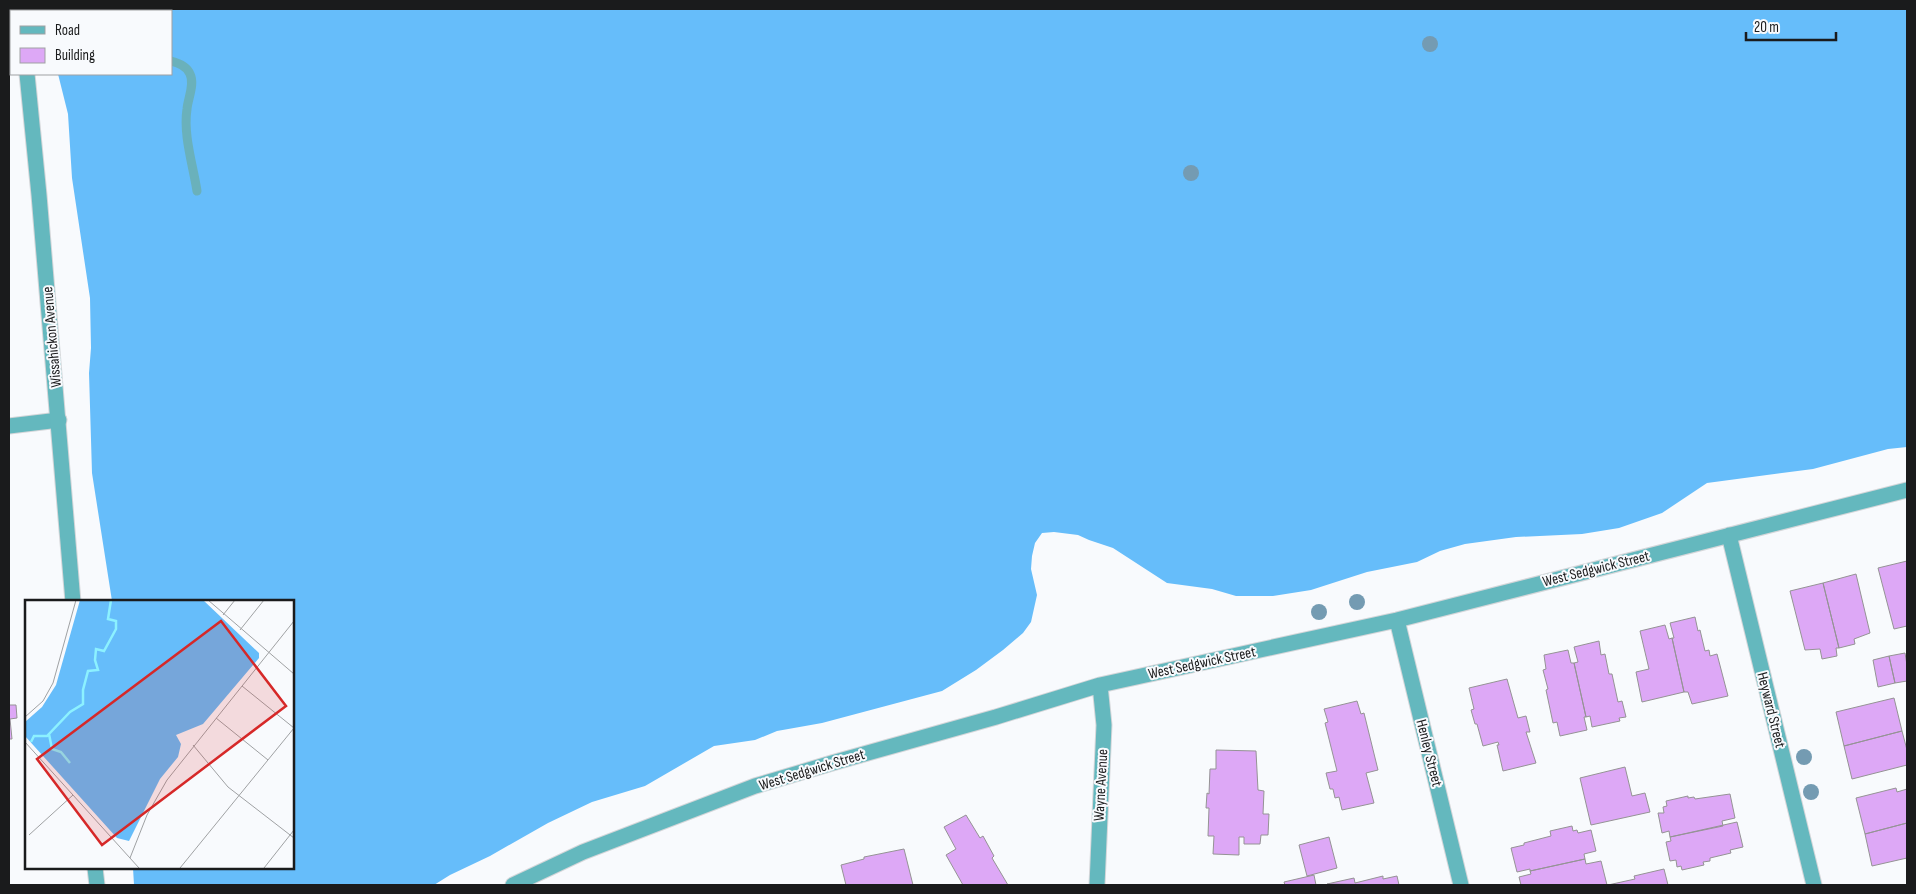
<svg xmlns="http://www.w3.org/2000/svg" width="1916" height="894" font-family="'Sofia Sans Condensed',sans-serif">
<rect width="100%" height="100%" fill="#f8fafd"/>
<path fill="#66bdfa" d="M50 9H1907V447L1888 449 1813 469 1707 483 1662 513 1619 528 1582 534 1516 537 1465 544 1440 551 1417 562 1367 572 1311 590 1273 596H1236L1212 589 1167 583 1113 548 1089 540 1078 535 1054 532 1042 533 1035 543 1032 556 1031 569 1037 595 1031 622 1023 633 1003 650 976 670 942 691 822 723 777 731 755 740 714 746 645 786 592 802 548 823 490 856 450 875 434 885H134L133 868H292V602L112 601 92 473 89 373 91 348 90 298 72 178 68 114 58 74H171V11H50Z"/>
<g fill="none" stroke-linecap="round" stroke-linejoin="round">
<path stroke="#6ab1bb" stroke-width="9" d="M146 9V11
M171 61C179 63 187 66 190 74 195 84 188 98 187 109 183 135 193 165 197 191"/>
</g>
<path fill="#dda8f6" stroke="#959395" d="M1907 561V626L1894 629 1878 568Z
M1856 574 1870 633 1854 639 1855 644 1839 648 1823 583Z
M1823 583 1839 648H1836L1837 656 1822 659 1820 649 1805 650 1790 591Z
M1695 617 1698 631 1700 630 1705 651 1709 650 1710 656 1717 654 1728 696 1692 704 1688 692H1684L1672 638H1674L1670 623Z
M1665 625 1669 639 1672 638 1684 692 1642 702 1636 672 1649 669 1640 631Z
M1599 641 1601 655 1605 654 1609 674H1612L1618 702 1622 701 1626 717 1619 718 1620 721 1592 727 1590 716 1586 717 1574 663 1578 662 1574 647Z
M1568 650 1571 663H1574L1586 717H1584L1587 730 1560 736 1557 722 1553 723 1546 690 1548 689 1543 670 1546 669 1544 655Z
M1905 653 1907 665V681L1895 683 1889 656Z
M1889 656 1895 683 1878 687 1873 660Z
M1507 679 1518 718 1526 716 1530 732H1526L1536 763 1503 771 1497 745H1499L1498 742 1483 746 1477 724H1475L1471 710 1474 709 1469 688Z
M1894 698 1902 731 1844 746 1836 712Z
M1357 701 1361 714 1364 713 1378 770 1366 773 1374 803 1342 810 1339 797 1335 798 1333 789H1330L1326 773 1337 771 1325 723 1328 722 1324 709Z
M9 705H16L17 718 10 719 12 739H9Z
M1902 731 1907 750V765L1852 779 1844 746Z
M1216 750 1256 751 1258 790 1264 791 1263 814H1269L1268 835H1261L1260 844H1244V837H1239V855L1213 854 1214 836H1208L1209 808H1206L1207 793 1209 794 1210 769H1216Z
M1625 767 1632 796 1645 793 1650 812 1591 825 1580 778Z
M1896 788 1897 792 1907 789V823L1865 834 1856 798Z
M1730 794 1735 818 1722 821 1723 826 1670 837 1669 831 1662 833 1658 813H1664L1663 807 1667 806 1666 801 1688 796V798L1694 797 1695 799Z
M966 815 980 838 983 836 994 856 992 858 1008 885H963L946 855 956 849 944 827Z
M1737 822 1743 847 1730 850 1731 853 1710 858V861L1703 862 1704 865 1682 870 1681 866 1677 867 1676 860 1670 861 1666 842 1671 841 1670 837Z
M1907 823V858L1872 866 1865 834Z
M1572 826 1573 831 1577 830 1578 833 1591 830 1596 851 1584 854 1585 859 1530 871V869L1517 872 1511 848 1524 845V843L1551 836 1550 831Z
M1329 837 1337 868 1307 876 1299 845Z
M904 849 913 885H846L841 865 864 859V857Z
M1585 859 1586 864 1601 861 1607 885H1521L1519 877 1531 874 1530 871Z
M1664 869 1668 885H1608L1635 879 1634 876Z
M1314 875 1316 885H1285L1284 882Z
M1383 876V879L1397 876 1399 885 1327 884 1354 878 1355 883Z"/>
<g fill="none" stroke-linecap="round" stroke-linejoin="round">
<defs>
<path id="service" d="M9 426 59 420"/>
<path id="minor" d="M1729 535 1814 885
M1397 620 1461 885
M513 885 583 852 755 786 832 763 996 717 1100 685 1397 620 1907 490
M1097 885 1104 725 1100 685"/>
<path id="tertiary" d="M20 9 21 11
M27 74 39 195 73 602
M95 868 97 885"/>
</defs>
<use href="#service" stroke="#d4d6d9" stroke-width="17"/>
<use href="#minor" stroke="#d4d6d9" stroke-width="17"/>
<use href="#tertiary" stroke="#d4d6d9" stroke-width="17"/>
<use href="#service" stroke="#64b8be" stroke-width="15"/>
<use href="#minor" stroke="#64b8be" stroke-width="15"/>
<use href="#tertiary" stroke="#64b8be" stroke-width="15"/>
</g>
<g fill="#749bb2">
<circle cx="1430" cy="44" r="8"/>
<circle cx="1191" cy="173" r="8"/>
<circle cx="1357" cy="602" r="8"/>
<circle cx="1319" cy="612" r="8"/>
<circle cx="1804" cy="757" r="8"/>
<circle cx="1811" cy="792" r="8"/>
</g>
<g text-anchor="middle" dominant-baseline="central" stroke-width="4" stroke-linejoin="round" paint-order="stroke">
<g font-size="15" fill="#1a1b1c" stroke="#f8fafd">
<text transform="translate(52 337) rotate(-95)">Wissahickon Avenue</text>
<text transform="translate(1596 569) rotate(-14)">West Sedgwick Street</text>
<text transform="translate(1202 663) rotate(-12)">West Sedgwick Street</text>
<text transform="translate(1771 710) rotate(76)">Heyward Street</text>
<text transform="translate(1429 753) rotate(76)">Henley Street</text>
<text transform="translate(812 770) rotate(-17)">West Sedgwick Street</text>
<text transform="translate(1101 785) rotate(-87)">Wayne Avenue</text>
</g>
</g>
<g transform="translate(25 600)">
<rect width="269" height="269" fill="#f8fafd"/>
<path d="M55 0H178L234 53V58L178 124 151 135 156 144 153 157 135 179 104 241 92 238 0 136V122L17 107 31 85Z" fill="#66bdfa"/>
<path fill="none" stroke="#8cf1ff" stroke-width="2.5" d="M24 134 27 149 36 152 45 163M6 142 9 136H22L45 112 58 104V90L63 71 73 70 70 60 71 49 79 51 91 29V21L83 19 86 0"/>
<path fill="none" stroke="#9fa1a3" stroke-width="1" d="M183 0 269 74M198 15 210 0M215 30 239 0M217 86 269 128M0 117 18 101 28 83 51 0M191 118 243 160M0 142 114 268M168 145 203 187 269 238M4 235 48 195M105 258 122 215 142 180 269 21M155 268 269 128M239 268 269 230"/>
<path fill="#d62828" fill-opacity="0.15" stroke="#d62828" stroke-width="2.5" d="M196 21 261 106 77 245 12 159Z"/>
<rect width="269" height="269" fill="none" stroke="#1a1b1c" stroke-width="2.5"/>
</g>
<rect width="1916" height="894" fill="none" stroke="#1a1b1c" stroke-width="20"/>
<rect x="10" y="10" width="162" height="65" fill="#f8fafd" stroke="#9fa1a3"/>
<rect x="20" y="26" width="25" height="8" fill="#64b8be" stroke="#9fa1a3"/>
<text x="55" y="35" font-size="15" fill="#1a1b1c">Road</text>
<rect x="20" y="48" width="25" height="15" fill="#dda8f6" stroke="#9fa1a3"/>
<text x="55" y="60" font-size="15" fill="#1a1b1c">Building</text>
<path d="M1746 32v8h90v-8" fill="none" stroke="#1a1b1c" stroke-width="2.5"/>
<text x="1754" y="32" font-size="15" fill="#1a1b1c" stroke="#f8fafd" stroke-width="4" paint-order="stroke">20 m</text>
</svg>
